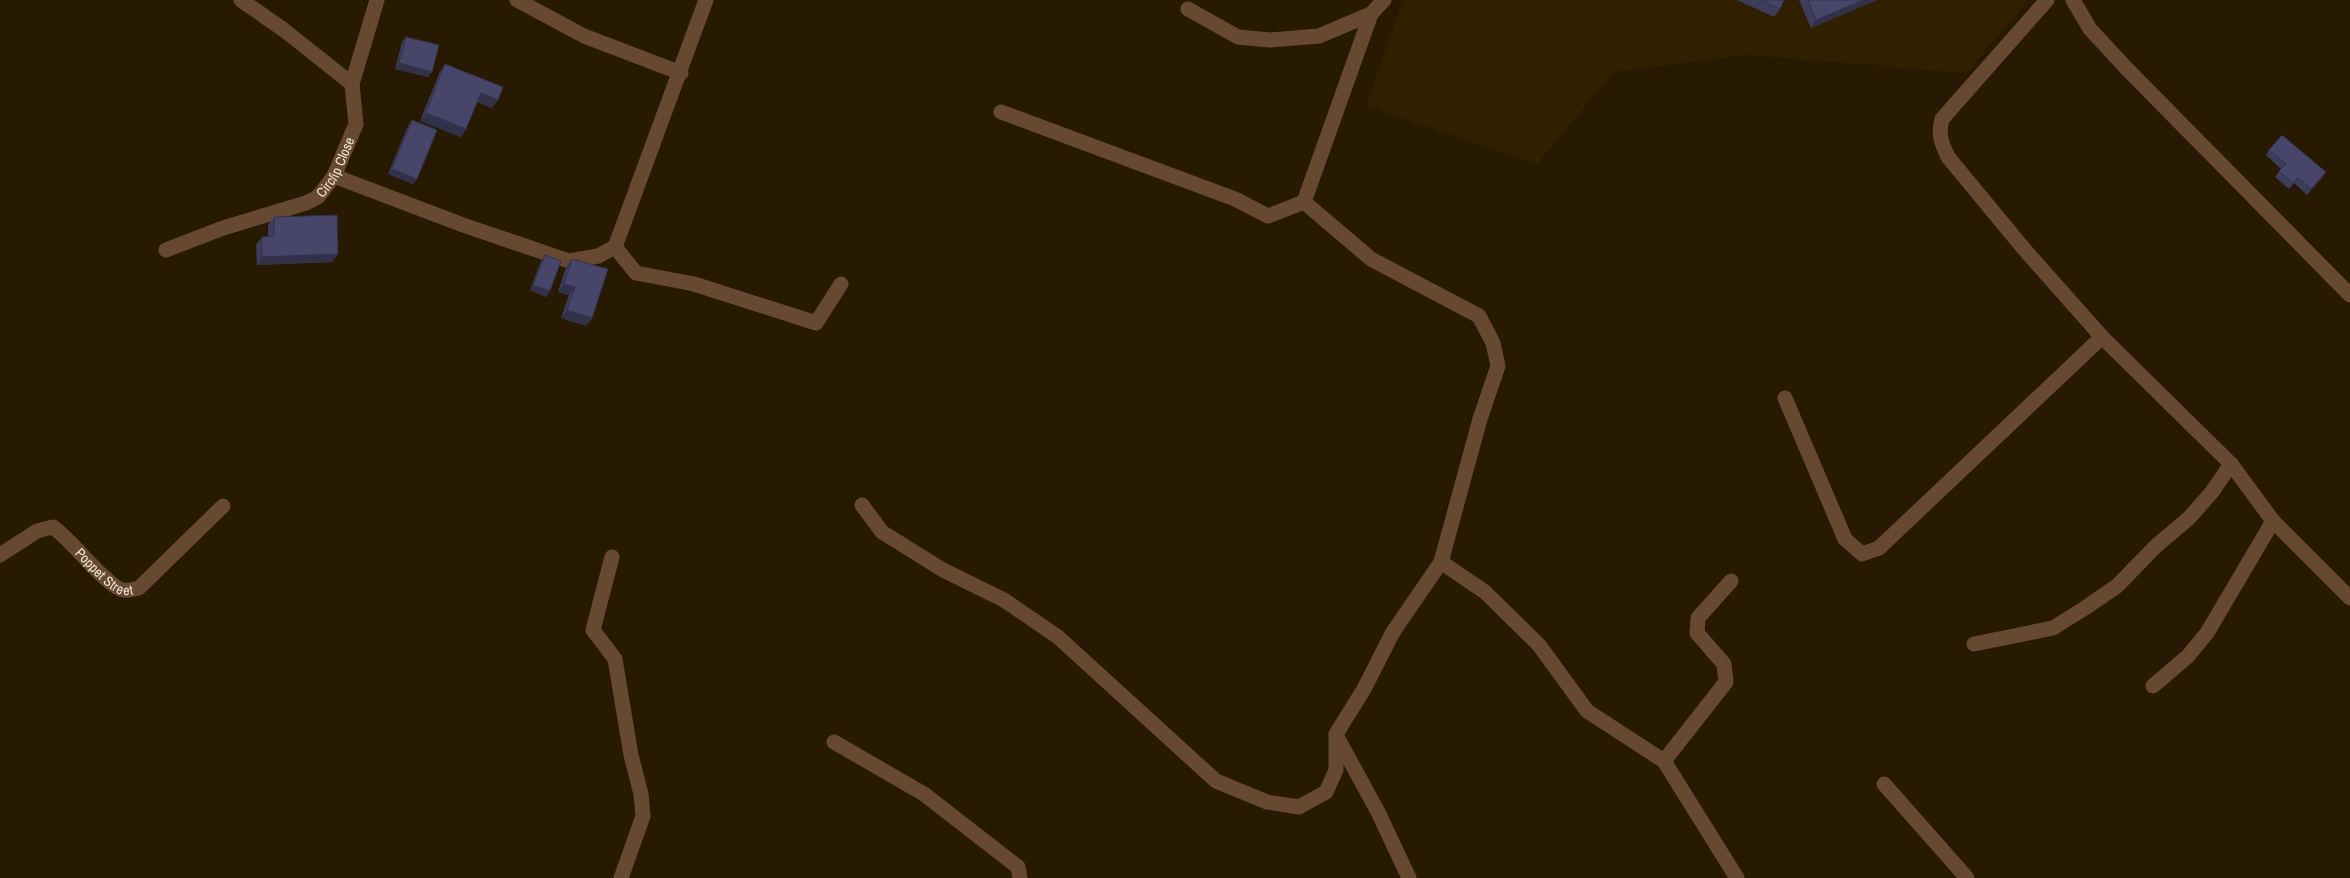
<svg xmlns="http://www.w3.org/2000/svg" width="2350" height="878" font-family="'Archivo Narrow',sans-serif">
<rect width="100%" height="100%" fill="#271a00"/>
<path fill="#302000" d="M1403 0H2029L1966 73 1747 55 1614 72 1537 164 1366 106Z"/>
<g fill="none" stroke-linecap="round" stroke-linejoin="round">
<g stroke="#674932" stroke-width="15">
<path d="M517 0 584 36 681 73"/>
<path d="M2047 0 1942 119C1938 135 1941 142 1948 157L2024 249 2102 337 2231 464 2273 521 2350 598"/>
<path d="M2073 0 2090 29 2128 70 2350 295"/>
<path d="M1188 9 1238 37 1270 40 1319 36 1371 14 1384 0"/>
<path d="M352 84 377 0"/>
<path d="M334 176 463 225 569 261 598 256 615 247 706 0"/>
<path d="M1304 202 1371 14"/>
<path d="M615 247 636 273 694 284 816 323 841 284"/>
<path id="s1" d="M166 250 223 228 306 203 318 197 334 176 356 124 352 84 284 30 241 0"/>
<path d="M1785 398 1845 539 1862 554 1879 548 2102 337"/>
<path d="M862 505 882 532 943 570 1004 600 1058 637 1216 781 1267 802 1299 807 1326 792 1336 770V734L1364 689 1393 632 1441 562 1480 419 1498 366 1493 343 1479 316 1371 259 1304 202 1268 216 1235 199 1001 112"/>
<path id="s2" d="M0 555 37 531 53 527C72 540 107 587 123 590 128 591 134 589 139 588L223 506"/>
<path d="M612 557 593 630 615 659 631 755 641 794 643 816 621 878"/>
<path d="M1441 562 1485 592 1539 645 1587 711 1664 761 1737 878"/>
<path d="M1974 644 2053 628 2085 608 2117 586 2156 546 2189 518 2212 492 2231 464"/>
<path d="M2153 686 2188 656 2207 633 2273 521"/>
<path d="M1336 735 1378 812 1409 878"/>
<path d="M834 742 924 794 1018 867 1020 878"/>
<path d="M1664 761 1726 682 1724 664 1697 633 1698 618 1731 581"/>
<path d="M1884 784 1967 878"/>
</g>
</g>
<path fill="#3d3c5b" d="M1737 0H1784L1780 9 1774 17Z
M1799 0H1877L1811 28Z
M406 37 432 72 428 77 395 69 402 42Z
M445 64 498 100 492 108 477 102 466 129 461 137 420 121 440 72Z
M412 120 417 179 413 184 388 174 408 126Z
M2269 150 2326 172 2307 195 2294 183 2289 189 2275 177 2281 169 2266 155Z
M274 217 338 254 332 262 257 265 256 245 262 237H268V225Z
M545 255 550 291 546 297 530 290 541 261Z
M572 259 592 318 586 326 561 318 569 295 558 292 566 267Z"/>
<path fill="#32314a" d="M1864 0H1877L1811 28 1816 20Z
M399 63 432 72 428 77 395 69Z
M481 93 498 100 492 108 475 101Z
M426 113 466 129 461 137 420 121Z
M392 169 417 179 413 184 388 174Z
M2326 172 2322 178 2307 195 2311 189Z
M338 254 332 262 257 265 262 257Z
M564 284 575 287 569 295 558 292Z
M533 285 550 291 546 297 530 290Z
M567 310 592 318 586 326 561 318Z"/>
<path fill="#47466a" stroke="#32314a" d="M1761 0H1784L1780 9Z
M1808 0H1864L1816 20Z
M406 37 439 45 432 72 399 63Z
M445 64 503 87 498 100 481 93 466 129 426 113Z
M412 120 437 130 417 179 392 169Z
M2282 135 2326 172 2311 189 2298 178 2293 183 2279 171 2286 164 2269 150Z
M337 215 338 254 262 257V237L274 236V217Z
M545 255 561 261 550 291 533 285Z
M572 259 608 269 592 318 567 310 575 287 564 284Z"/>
<g text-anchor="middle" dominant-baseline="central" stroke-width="4" stroke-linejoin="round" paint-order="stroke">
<g font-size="14" fill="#eee5d5" stroke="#1d1100">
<text stroke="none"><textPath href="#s1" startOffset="196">Circlip Close</textPath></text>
<text stroke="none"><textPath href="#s2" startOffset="130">Poppet Street</textPath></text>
</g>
</g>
</svg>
